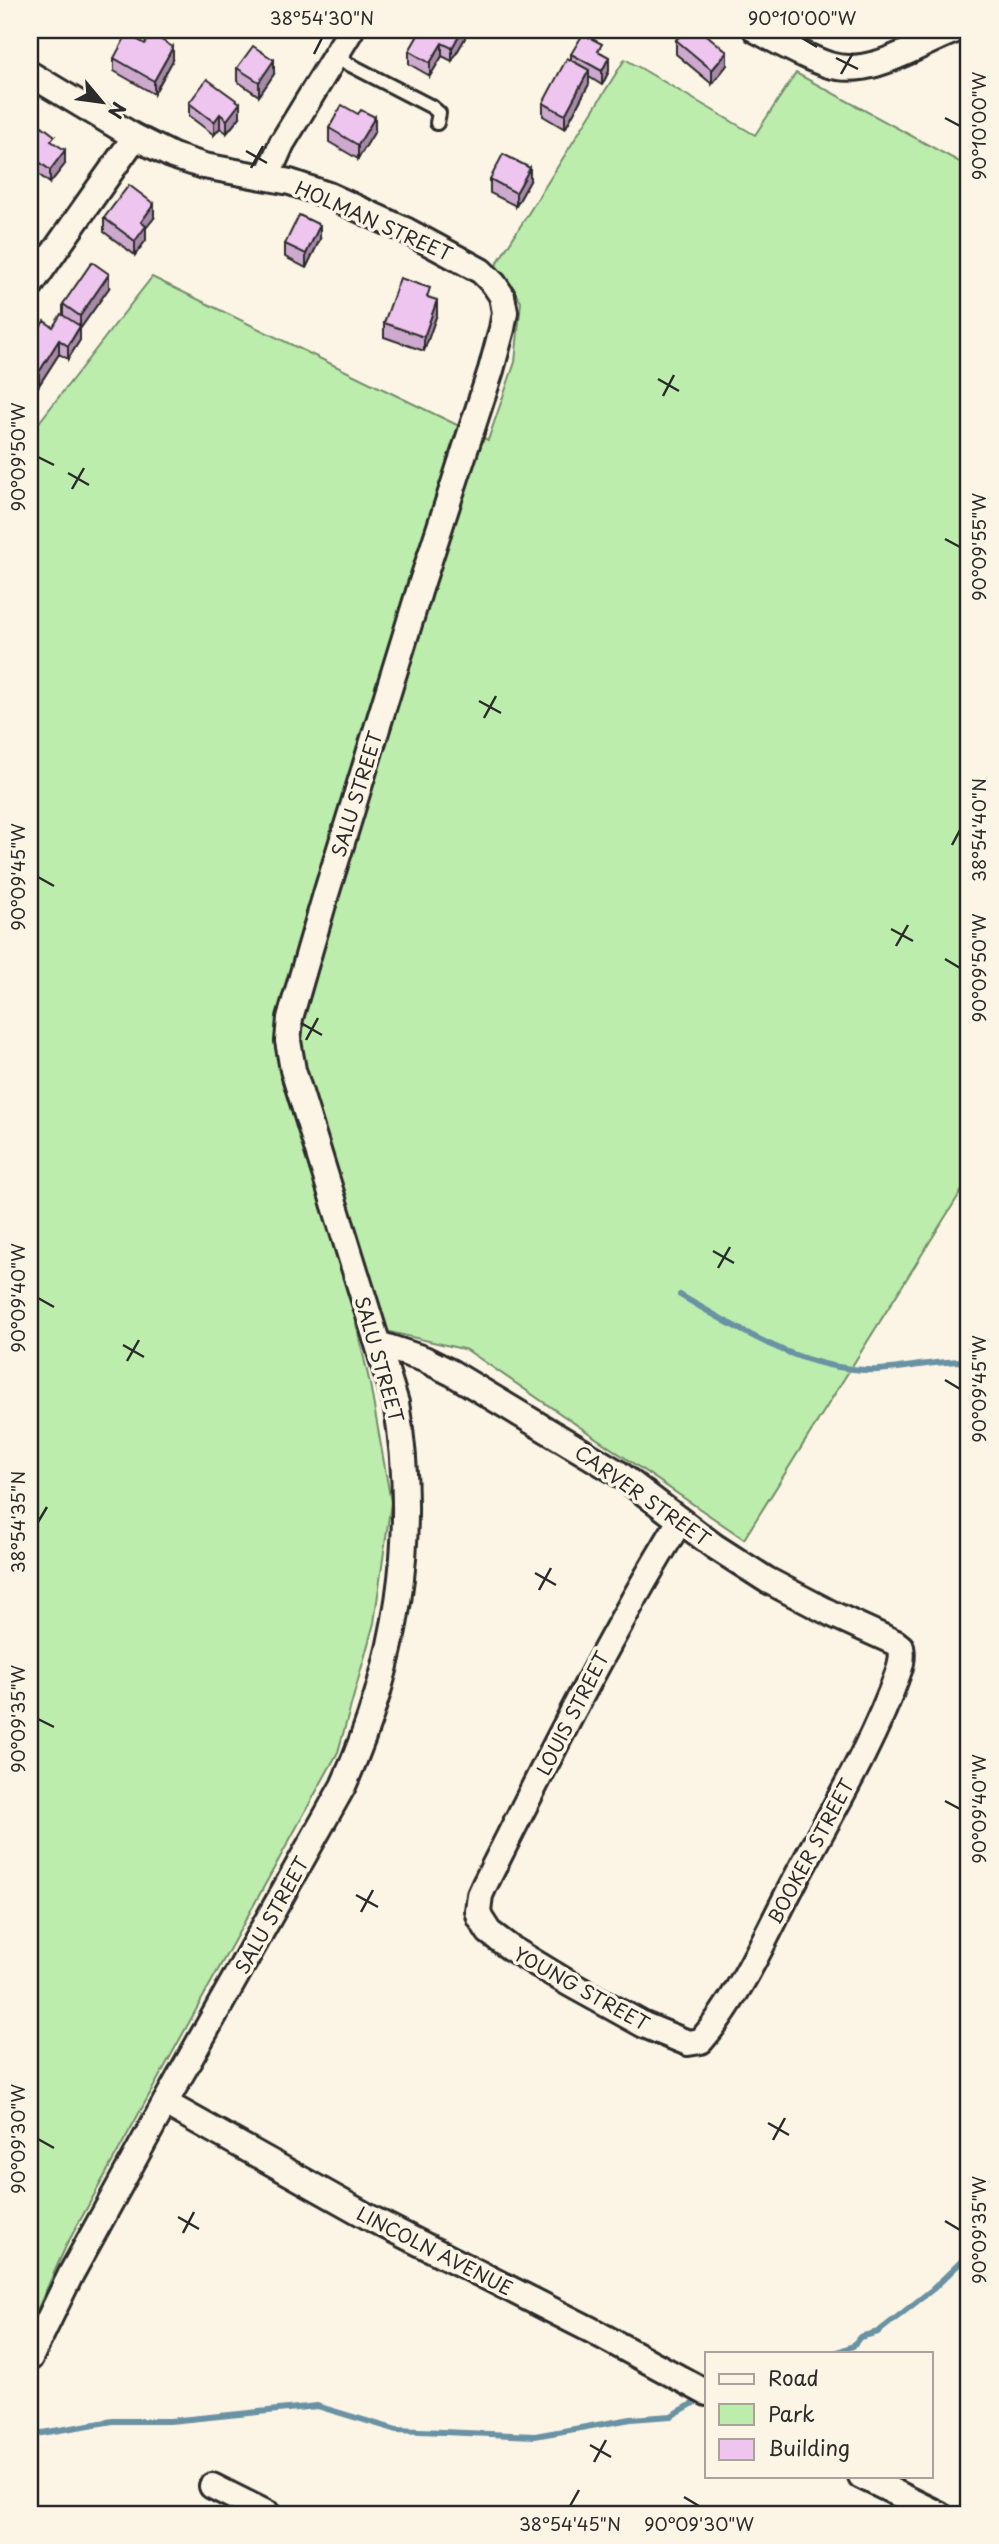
<svg xmlns="http://www.w3.org/2000/svg" width="999" height="2544" font-family="'Playpen Sans',sans-serif">
<rect width="100%" height="100%" fill="#fcf5e5"/>
<filter id="ink" filterUnits="userSpaceOnUse"><feTurbulence type="fractalNoise" baseFrequency=".0143" numOctaves="2"/><feDisplacementMap in="SourceGraphic" scale="14" xChannelSelector="R" yChannelSelector="G"/><feConvolveMatrix kernelMatrix="1 2 1 2 8 2 1 2 1" color-interpolation-filters="sRGB"/></filter>
<g filter="url(#ink)">
<path fill="#bcedac" stroke="#748c6c" stroke-width="2" d="M625 59 755 135 796 73 969 167V1179L744 1539 467 1350 356 1324 370 1384 391 1502 374 1623 338 1752 66 2246 30 2326V434L152 277 488 440 515 362 521 302 496 265Z"/>
<g fill="none" stroke-linecap="round" stroke-linejoin="round">
<path stroke="#6992a4" stroke-width="6" d="M680 1295C741 1330 806 1373 878 1370 909 1368 939 1360 969 1361
M835 2353 853 2346 860 2337 878 2332 933 2289 969 2254
M30 2435 113 2421H170L317 2406 397 2430 535 2436 631 2419 671 2416 701 2399"/>
<defs>
<path id="lane" d="M335 57 432 107 439 113 437 123"/>
<path id="street" d="M756 30C779 42 804 57 829 65 872 78 917 44 956 30
M30 74 135 137 173 156 204 166 290 182 328 195 407 231 481 271 494 284 502 296 505 312 502 329 491 370 421 585 326 894 290 1018 288 1041 293 1070 396 1403C419 1534 397 1666 343 1786L165 2103 71 2274 30 2358
M267 177 282 143 351 30
M30 286 135 137
M378 1344 424 1359 452 1373 618 1473 714 1546 767 1580 832 1614 896 1643 901 1647C903 1656 901 1665 898 1673 872 1747 829 1816 793 1884 765 1937 740 1996 701 2041L688 2043 644 2025 570 1984 509 1947 489 1932 480 1918 478 1911 480 1895 485 1884C547 1761 608 1638 680 1521
M165 2103 374 2220 591 2330 707 2393
M861 2476 939 2514
M212 2486 268 2514"/>
</defs>
<use href="#lane" stroke="#2b2b2b" stroke-width="18"/>
<use href="#street" stroke="#2b2b2b" stroke-width="30"/>
<use href="#lane" stroke="#fcf5e5" stroke-width="12"/>
<use href="#street" stroke="#fcf5e5" stroke-width="24"/>
</g>
<path fill="#cca9cd" stroke="#2b2b2b" stroke-width="2" d="M465 30V38L452 61 442 56 430 76 409 64V51Z
M676 40 727 65 712 84 676 54Z
M602 53 609 71 602 85 589 77V84L565 129 543 116V103L571 61V54Z
M114 58 173 60 154 94 114 71Z
M237 68 274 74 259 96 237 81Z
M189 103 240 117 227 133 220 128 214 135 189 116Z
M329 128 375 131 358 159 329 142Z
M30 144 65 164 50 183 30 168Z
M490 179 530 181 516 206 490 193Z
M104 218H154L146 228V240L135 255 104 232Z
M320 239 306 268 285 257V244Z
M109 288 80 329V340L68 359 59 354 39 385 30 379V343L53 327 63 315V304Z
M430 298 437 314 424 351 384 337V323Z"/>
<path fill="#a68aa7" stroke="#2b2b2b" stroke-width="2" d="M462 30H465V38L452 61V48Z
M442 43V56L430 76V63Z
M173 47V60L154 94V81Z
M727 52V65L712 84V70Z
M609 57V71L602 85V71Z
M274 60V74L259 96V82Z
M589 70V84L565 129V115Z
M240 103V117L227 133V120Z
M220 114V128L214 135V122Z
M375 117V131L358 159V145Z
M65 150V164L50 183V170Z
M530 168V181L516 206V193Z
M154 204V218L146 228V240L135 255V241L141 222Z
M320 225V239L306 268V254Z
M109 274V288L80 329V340L68 359V346L80 327V316Z
M437 300V314L424 351V337Z
M59 340V354L39 385V372Z"/>
<path fill="#edc5ee" stroke="#2b2b2b" stroke-width="2" d="M421 30H462L452 48 442 43 430 63 409 51Z
M685 30H701L727 52 712 70 676 40Z
M127 34 145 44 151 34 173 47 154 81 114 58Z
M583 34 602 44 598 51 609 57 602 71 571 54Z
M253 46 274 60 259 82 237 68Z
M567 58 589 70 565 115 543 103Z
M207 79 240 103 227 120 220 114 214 122 189 103Z
M342 105 358 114 361 110 375 117 358 145 329 128Z
M42 126 55 136 51 141 65 150 50 170 30 155V144Z
M503 154 530 168 516 193 490 179Z
M129 185 154 204 141 222 146 226 135 241 104 218Z
M299 215 320 225 306 254 285 244Z
M92 262 109 274 80 316 63 304Z
M400 278 430 288 427 297 437 300 424 337 384 323Z
M61 314 80 326 68 346 59 340 39 372 30 366V343L44 321 53 327Z"/>
</g>
<path fill="none" stroke="#2b2b2b" stroke-width="2.5" d="M802 38 817 47M314 54 322 38M836 58 858 69M841 74 853 53M945 118 960 126M246 151 267 163M251 168 263 146M658 379 679 391M663 396 674 375M38 457 54 465M68 473 89 485M72 489 84 468M945 539 960 547M479 701 501 713M484 718 496 696M952 845 960 830M38 877 54 886M891 929 913 941M896 946 908 925M945 959 960 968M301 1023 322 1035M306 1040 318 1018M713 1251 734 1263M718 1268 730 1247M38 1298 54 1307M123 1345 144 1357M127 1361 139 1340M945 1380 960 1389M38 1522 47 1507M535 1573 556 1585M539 1590 551 1568M38 1719 54 1727M945 1801 960 1809M356 1895 378 1907M361 1912 373 1890M768 2123 789 2135M38 2139 54 2148M773 2140 785 2118M178 2217 199 2229M945 2221 960 2230M183 2233 194 2212M590 2445 611 2457M594 2462 606 2440M684 2497 699 2506M570 2506 579 2490"/>
<g text-anchor="middle" dominant-baseline="central" stroke-width="7" stroke-linejoin="round" paint-order="stroke">
<g font-size="19" fill="#2b2b2b" stroke="#fcf5e5">
<text transform="translate(374 220) rotate(24)">HOLMAN STREET</text>
<text transform="translate(356 794) rotate(-73)">SALU STREET</text>
<text transform="translate(380 1359) rotate(74)">SALU STREET</text>
<text transform="translate(643 1495) rotate(35)">CARVER STREET</text>
<text transform="translate(572 1713) rotate(-63)">LOUIS STREET</text>
<text transform="translate(810 1851) rotate(-62)">BOOKER STREET</text>
<text transform="translate(271 1915) rotate(-61)">SALU STREET</text>
<text transform="translate(582 1988) rotate(29)">YOUNG STREET</text>
<text transform="translate(435 2250) rotate(27)">LINCOLN AVENUE</text>
</g>
</g>
<rect width="999" height="2544" fill="none" stroke="#fcf5e5" stroke-width="77"/>
<rect x="705" y="2352" width="228" height="126" fill="#fcf5e5" stroke="#a8a49b" stroke-width="2"/>
<rect x="719" y="2374" width="35" height="10" fill="#fcf5e5" stroke="#a8a49b" stroke-width="2"/>
<text x="768" y="2386" font-size="21" fill="#2b2b2b">Road</text>
<rect x="719" y="2404" width="35" height="21" fill="#bcedac" stroke="#a8a49b" stroke-width="2"/>
<text x="768" y="2422" font-size="21" fill="#2b2b2b">Park</text>
<rect x="719" y="2439" width="35" height="21" fill="#edc5ee" stroke="#a8a49b" stroke-width="2"/>
<text x="768" y="2456" font-size="21" fill="#2b2b2b">Building</text>
<g transform="translate(102 102) rotate(119)" stroke="#fcf5e5" stroke-width="5" paint-order="stroke">
<path d="M0-5L12 26L0 18L-12 26Z" fill="#2b2b2b"/>
<text y="-10" font-size="19" font-weight="bold" text-anchor="middle" fill="#2b2b2b">N</text>
</g>
<rect x="38" y="38" width="922" height="2468" fill="none" stroke="#2b2b2b" stroke-width="2.5"/>
<g font-size="18" text-anchor="middle" fill="#2b2b2b">
<text x="322" y="25">38°54'30"N</text>
<text x="802" y="25">90°10'00"W</text>
<text transform="translate(980 126) rotate(-90)" y="6">90°10'00"W</text>
<text transform="translate(19 457) rotate(-90)" y="6">90°09'50"W</text>
<text transform="translate(980 547) rotate(-90)" y="6">90°09'55"W</text>
<text transform="translate(980 830) rotate(-90)" y="6">38°54'40"N</text>
<text transform="translate(19 877) rotate(-90)" y="6">90°09'45"W</text>
<text transform="translate(980 968) rotate(-90)" y="6">90°09'50"W</text>
<text transform="translate(19 1298) rotate(-90)" y="6">90°09'40"W</text>
<text transform="translate(980 1389) rotate(-90)" y="6">90°09'45"W</text>
<text transform="translate(19 1522) rotate(-90)" y="6">38°54'35"N</text>
<text transform="translate(19 1719) rotate(-90)" y="6">90°09'35"W</text>
<text transform="translate(980 1809) rotate(-90)" y="6">90°09'40"W</text>
<text transform="translate(19 2139) rotate(-90)" y="6">90°09'30"W</text>
<text transform="translate(980 2230) rotate(-90)" y="6">90°09'35"W</text>
<text x="570" y="2531">38°54'45"N</text>
<text x="699" y="2531">90°09'30"W</text>
</g>
</svg>
